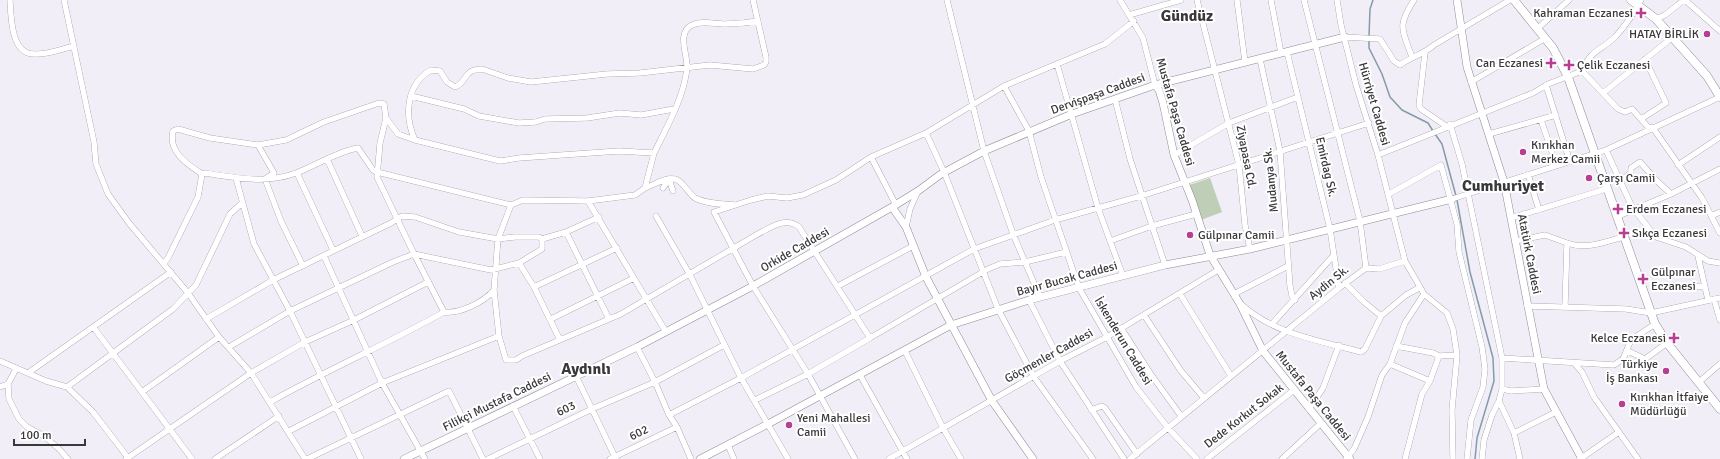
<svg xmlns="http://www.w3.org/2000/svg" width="1720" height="459" font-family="Signika,sans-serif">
<rect width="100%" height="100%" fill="#f2eef8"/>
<path fill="#bfcfb7" d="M1210 178 1222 212 1201 220 1189 185Z"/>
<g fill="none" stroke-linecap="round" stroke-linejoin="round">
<path stroke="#849ba9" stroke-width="1.5" d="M1369 36 1370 9 1373 0
M1369 40V48L1382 74 1390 97 1402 110 1428 123 1433 131
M1435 134 1442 144 1456 196
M1457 200 1470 272 1493 358 1494 381 1477 438 1475 459"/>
<defs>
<path id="minor" d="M10 0C11 17 11 54 34 54 47 55 62 49 74 46
M64 0 94 142 96 164 108 194 129 223 188 293 219 337 251 373 305 459
M947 0 984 151 1013 234 1040 297
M1120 0 1143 38 1155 85
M1197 0 1239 165 1245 225 1250 249
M1237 0 1245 62
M1271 0 1281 53
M1337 0 1341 25 1356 85 1378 155 1405 261 1424 294 1447 313 1453 329 1457 355 1452 410 1453 459
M1685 0 1720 31
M1129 15 1181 0
M1656 19 1665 15 1684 0
M1537 29 1569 0
M1345 37 1380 39 1394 61 1400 65C1411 57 1424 54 1434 45L1510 0
M1287 52 1330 229 1339 288
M1425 53 1419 105 1421 109 1446 126
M1412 57C1402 29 1397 26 1414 0
M1260 59 1280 151 1290 286 1292 296 1295 300
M1057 64 1098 208 1123 276
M1582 71 1618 109 1625 112 1632 109 1648 127 1653 128 1702 198 1720 233
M1471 82 1544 39
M1546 85 1570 162
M1004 86 1029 131 1041 177 1079 288 1136 387 1168 428 1197 459
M1603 93 1673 37
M411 96 464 109 479 116 519 123 536 122 545 119 587 118 620 113 641 115 674 109
M1115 99 1130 159 1165 265
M1641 119 1666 103 1645 59
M1541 120 1552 152
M1450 124 1462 164 1502 358V389L1499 401 1492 415 1484 440 1482 459
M926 133 944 172 998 309 1034 377 1093 459
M1489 134 1556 115
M415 140C404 116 406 84 431 70L440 71 447 82 455 87C467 83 463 69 482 69L508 78 531 82 607 74 640 73 710 65 753 69 764 65 766 62V57L753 0
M1606 150 1632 207 1656 237 1686 247 1708 261 1720 263
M654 153C667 127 684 97 687 68 688 55 676 33 692 25 702 20 714 24 725 24 736 24 747 23 758 21
M1174 155 1229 123 1298 97
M1378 155 1533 93 1548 84 1582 71C1591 49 1601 51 1616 36 1626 25 1634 13 1641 0
M871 157 896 205
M327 159 362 236
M1678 165 1720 137
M297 173 333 250
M202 174C187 164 168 152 173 131L178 129 210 138 258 145
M1528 174 1539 210
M236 178 254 244 290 311 361 459
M669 179 673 191
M1620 181 1631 173V168L1640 162 1657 181 1671 194
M645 188C654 185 665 177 675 179 683 181 688 193 695 198 707 204 722 204 735 205
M663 188 669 179
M1389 194 1441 165 1457 224 1459 252 1482 347 1485 369 1483 387 1471 420 1467 459
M1452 199 1606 150 1720 97
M588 201 666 332
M511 205 498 239 494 290 499 336 506 360H516L522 356 621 314 756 235C770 228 785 216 799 227L870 338 988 269 1000 264 1025 262 1066 252
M656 216 690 275 741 378 788 459
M1711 216 1720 212
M1616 217 1671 194 1720 169
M1511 218 1606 189
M906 227 910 209 918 191
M566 232 609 319
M1110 241 1152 226 1196 214
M1515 241 1545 235 1567 243 1565 306
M1567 243C1586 250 1604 242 1623 237
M324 256 382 383 425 459
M164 263 168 258 198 197 202 174 205 173C235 178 267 184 296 173 317 165 336 152 358 148L373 170 377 172 511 205 523 200 588 201 635 195 645 188 654 153 619 151 519 158 500 161 415 140 398 134 386 118
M519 263 534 287 560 340
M303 266 281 221 265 179 274 173 258 145 286 140 324 122 379 103 384 104 386 118 380 143 377 177 414 254 444 312
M1366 268 1379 269 1405 261
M1345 283 1364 302 1381 316
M1659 285 1705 287 1698 256
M838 286 913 246
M534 287 617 248
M1705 287 1708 300
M1180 294 1231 376
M1234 294 1288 266
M1714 299 1720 320
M1029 300 1060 361 1124 459
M1242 305C1274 334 1321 341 1361 352L1365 349 1381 316 1406 295 1419 288
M1527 306 1626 309 1651 313 1720 298
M1144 315 1181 371 1204 398
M206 319 273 280 391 223 402 216 415 217 459 232 498 239 515 237H539L542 239 566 232 599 217
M551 319 634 278
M1272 324 1333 256
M94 328 192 459
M1121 328 1150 373 1181 416
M1396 346 1433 353 1439 356 1457 355
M229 347 290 311 393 262 414 254 491 270 519 263 542 249V239
M637 347 655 382 669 415 677 427 691 459
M905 351 943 428 961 459
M1628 351 1645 359 1667 343
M1502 358 1614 365 1623 359 1631 340 1655 324
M0 361 46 381 67 387 93 412 129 459
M1390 364 1430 381
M1575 364 1582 372 1594 397 1638 459
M16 369 8 384 9 399 19 419 27 427 44 436 58 448 68 459
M28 373 171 272
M860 375 907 459
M576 376 616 459
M1699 382 1720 364
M0 387 8 384
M67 387 173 309 196 285 230 214 242 203
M1502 389 1511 391 1544 389
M142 392 219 337
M755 400 808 374 870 338
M1499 401 1514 433 1520 459
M270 402C327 370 387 344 444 312 460 314 484 302 494 290
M513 406 540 459
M1309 409 1323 388 1339 345
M1091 410 1102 406 1105 408 1137 454
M669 415 741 378 974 249 1055 220 1141 196 1369 123
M289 431 382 383 499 336
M1514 433 1556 412
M728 445 734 459
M126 459 251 373 305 342 354 320 428 282
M215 459 279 416
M307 459 449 391 483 459
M488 459 592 409 655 382 724 345
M610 459 677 427
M855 459 808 374 753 286 714 212 751 200 768 196 787 198 803 195 836 180 871 157 926 133 1004 86 1105 44 1134 21
M889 459 1060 361 1107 337 1218 270
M1130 459 1339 288 1366 268 1360 221 1304 0
M1207 459 1294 390
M1282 459 1321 423
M1346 459 1354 449 1368 417 1382 375 1390 364 1405 323 1424 294
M1405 459 1422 394 1430 381 1439 356
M1580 459 1619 432"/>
<path id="tertiary" d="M1457 0 1467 67 1504 182 1544 389 1582 459
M1155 85 1159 90 1163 103 1174 155 1192 200 1210 255 1240 304 1263 351 1350 459
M892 207 906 227 926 277 992 401 1033 459
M404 459 637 347 753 286 892 207 918 191 941 174 984 151 1072 114 1155 85 1345 37
M700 459 768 424 951 325 1029 300 1165 265 1250 249 1452 199"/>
<path id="secondary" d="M1514 0 1553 48 1568 77 1655 324 1667 343 1720 409
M1631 0 1656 19 1707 76 1720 97"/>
</defs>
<use href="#minor" stroke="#8d8a93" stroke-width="6"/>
<use href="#tertiary" stroke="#8d8a93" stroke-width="8"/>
<use href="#secondary" stroke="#8d8a93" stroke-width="9"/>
<use href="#minor" stroke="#fff" stroke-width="5.5"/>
<use href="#tertiary" stroke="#fff" stroke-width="7"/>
<use href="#secondary" stroke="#fff" stroke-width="8"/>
</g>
<g fill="#b73e90" stroke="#fff" stroke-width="1.5">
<path d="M1639 7h4v4h4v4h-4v4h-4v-4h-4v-4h4z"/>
<circle cx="1707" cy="34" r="4"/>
<path d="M1549 57h4v4h4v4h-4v4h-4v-4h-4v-4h4z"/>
<path d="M1567 59h4v4h4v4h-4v4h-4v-4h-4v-4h4z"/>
<circle cx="1523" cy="152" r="4"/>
<circle cx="1589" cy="178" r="4"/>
<path d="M1616 203h4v4h4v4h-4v4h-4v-4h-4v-4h4z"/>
<path d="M1622 227h4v4h4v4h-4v4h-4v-4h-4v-4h4z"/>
<circle cx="1190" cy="235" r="4"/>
<path d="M1641 273h4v4h4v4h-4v4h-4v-4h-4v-4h4z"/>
<path d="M1672 332h4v4h4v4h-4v4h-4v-4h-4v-4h4z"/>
<circle cx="1666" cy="371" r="4"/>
<circle cx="1622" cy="404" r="4"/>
<circle cx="789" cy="425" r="4"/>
</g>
<g text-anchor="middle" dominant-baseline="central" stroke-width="4" stroke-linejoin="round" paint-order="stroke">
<g font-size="12" fill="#39383b" stroke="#fff" text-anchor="start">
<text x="1633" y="13" text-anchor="end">Kahraman Eczanesi</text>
<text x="1699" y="34" text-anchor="end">HATAY BİRLİK</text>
<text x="1543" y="63" text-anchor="end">Can Eczanesi</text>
<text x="1577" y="65">Çelik Eczanesi</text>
<text x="1531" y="145">Kırıkhan<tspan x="1531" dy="14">Merkez Camii</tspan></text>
<text x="1597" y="178">Çarşı Camii</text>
<text x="1626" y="209">Erdem Eczanesi</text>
<text x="1632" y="233">Sıkça Eczanesi</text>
<text x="1198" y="235">Gülpınar Camii</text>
<text x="1651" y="272">Gülpınar<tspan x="1651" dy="14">Eczanesi</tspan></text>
<text x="1666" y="338" text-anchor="end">Kelce Eczanesi</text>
<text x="1658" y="364" text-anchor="end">Türkiye<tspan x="1658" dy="14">İş Bankası</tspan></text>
<text x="1630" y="397">Kırıkhan İtfaiye<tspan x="1630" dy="14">Müdürlüğü</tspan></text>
<text x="797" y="418">Yeni Mahallesi<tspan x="797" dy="14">Camii</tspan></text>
</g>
<g font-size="12" fill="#39383b" stroke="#fff">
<text transform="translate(1098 94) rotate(-20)">Dervişpaşa Caddesi</text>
<text transform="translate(1374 104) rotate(74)">Hürriyet Caddesi</text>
<text transform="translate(1175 112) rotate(74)">Mustafa Paşa Caddesi</text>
<text transform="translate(1246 157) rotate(79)">Ziyapasa Cd.</text>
<text transform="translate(1326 167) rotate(77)">Emirdag Sk.</text>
<text transform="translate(1271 180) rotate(-96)">Mudanya Sk.</text>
<text transform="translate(795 250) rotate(-30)">Orkide Caddesi</text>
<text transform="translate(1529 254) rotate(79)">Atatürk Caddesi</text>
<text transform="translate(1067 279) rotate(-15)">Bayır Bucak Caddesi</text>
<text transform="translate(1329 283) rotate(-39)">Aydin Sk.</text>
<text transform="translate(1123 341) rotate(59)">İskenderun Caddesi</text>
<text transform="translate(1049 356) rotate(-29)">Göçmenler Caddesi</text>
<text transform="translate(1313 396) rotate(51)">Mustafa Paşa Caddesi</text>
<text transform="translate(497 402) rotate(-26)">Filikçi Mustafa Caddesi</text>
<text transform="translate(566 409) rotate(-25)">603</text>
<text transform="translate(1244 416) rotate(-38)">Dede Korkut Sokak</text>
<text transform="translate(639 433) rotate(-26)">602</text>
</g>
<g font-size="16" font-weight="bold" fill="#39383b" stroke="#fff">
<text x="1187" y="16">Gündüz</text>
<text x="1503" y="186">Cumhuriyet</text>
<text x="586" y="369">Aydınlı</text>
</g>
</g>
<path d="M14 439v6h71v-6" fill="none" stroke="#39383b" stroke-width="2"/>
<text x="20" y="439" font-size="12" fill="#39383b" stroke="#ffffff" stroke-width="3" paint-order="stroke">100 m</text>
</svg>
